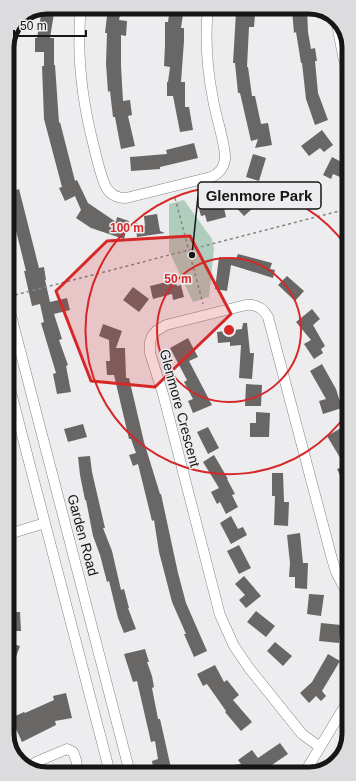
<svg xmlns="http://www.w3.org/2000/svg" width="356" height="781" font-family="Helvetica,sans-serif">
<rect width="100%" height="100%" fill="#ededef"/>
<path fill="#afcdbd" d="M184 200 212 239 214 249 209 297 193 302 169 251V204Z"/>
<path fill="#686765" d="M47 7H55L50 38H54V65H55L59 123 60 122 75 181 77 180 88 203 116 222 117 217 129 221 124 239 91 228 76 218 81 210 75 196 65 201 59 188 62 187 44 119 42 66H44V52H35V38H37L42 9Z
M108 7H122L119 20 127 21 126 36 121 35V66L123 101 130 100 132 115 128 116 135 146 121 149 115 117H113L110 91 108 92 106 64 107 33H105Z
M170 7H184L181 28H184V41L181 82H185V107H189L193 130 180 132 173 96H167V82H168L170 67 164 66 165 45V22H168Z
M307 9 308 32 311 49 315 48 317 61H315L318 93 328 120 315 125 306 99 302 63H301L296 32 294 33 292 10Z
M236 12 255 14 254 27H249L247 67H248L252 96H255L261 124 268 123 272 145 255 148 258 139 251 141 240 93H238L235 63H233Z
M322 130 333 145 324 152 320 148 309 156 301 146Z
M194 143 198 158 160 167V169L131 171 130 157 167 154 166 150Z
M253 154 266 158 259 181 246 177Z
M332 157 347 165V180L333 174 331 179 323 175Z
M11 167 16 190 19 189 39 268 44 267 46 280H45L50 302 67 298 70 310 54 314 62 339 59 340 68 365 66 366 71 392 57 394 53 374 56 373 41 323 44 322 40 304 32 306 24 271H26L8 198 7 168Z
M243 184 260 202 244 216 225 196 235 187 240 193Z
M222 199 226 217 207 222 205 215 201 216 198 205Z
M157 214 160 231 165 233 137 237 135 223 145 226 144 216Z
M238 254 272 263 270 269 275 270 273 278 231 265 227 291 215 289 219 257 236 259Z
M287 276 304 291 295 301 278 285Z
M175 280 177 286 181 285 184 297 173 300 172 294 153 299 150 286Z
M133 287 149 299 139 312 123 300Z
M312 309 320 319 313 325 325 346 321 349 323 353 314 359 304 344 311 340 296 322Z
M243 323H247L250 353H254L252 379 239 378 241 345 230 346V342L218 343 217 332 242 329Z
M103 324 122 331 116 348H125L126 378H129L144 442 160 494H161L178 573 186 603 207 651 194 657 184 634H186L172 602 159 552 154 520 152 521 138 464 133 466 129 455 136 453 131 439H129L114 375H107L106 361H110L109 340 99 336Z
M188 338 198 357 189 361 212 405 193 413 188 401 193 399 184 382 187 380 170 348Z
M322 364 336 389 342 408 323 414 319 401 326 399 310 371Z
M246 384 262 385 261 406H245Z
M256 412 270 413 269 437H250V423H256Z
M83 424 87 437 68 442 64 429Z
M208 427 219 448 208 454 197 432Z
M341 428 348 440V492L337 469 345 466 327 436Z
M214 455 228 479H227L235 494 232 495 238 507 226 514 220 502 217 504 211 492 219 488 203 462Z
M90 456 92 472 105 528H103L112 551 121 590 124 589 129 608H128L136 629 124 633 118 618 109 581 107 582 100 555 93 536 86 500H85L80 475 78 457Z
M272 473H283L284 502H289L288 526 274 525 275 496H272Z
M231 516 238 529 243 527 247 535 231 544 220 523Z
M300 533 303 563H308L307 589 295 588V577H289L290 563 287 535Z
M239 545 251 568 239 574 227 551Z
M244 576 261 596 246 608 239 600 245 595 235 584Z
M309 594 324 595 321 616 307 614Z
M256 611 275 626 266 637 247 622Z
M9 612H20L21 631H9Z
M321 623 341 625 339 643 319 641Z
M275 642 292 656 283 666 267 651Z
M9 643 20 646 10 673H9Z
M145 649 149 662H147L152 676 154 687 152 688 158 719H160L171 768 154 771 152 761 158 759 155 741 151 742 137 681 133 682 124 654Z
M328 654 340 661 322 691 326 696 321 701 316 696 309 703 300 693 312 682Z
M215 665 224 682 227 680 239 695 233 700 252 722 241 731 225 712 226 711 207 684 203 686 197 674Z
M66 693 72 718 55 721 56 725 22 742 11 718 24 712 25 713 54 700 53 696Z
M280 743 288 754 266 769 268 772H253L248 766 239 772 214 773 213 768 241 764 238 760 252 750 258 758Z"/>
<g fill="none" stroke-linecap="round" stroke-linejoin="round">
<defs>
<path id="minor" d="M81 7C76 55 82 101 94 147 97 160 100 173 105 185 109 194 116 198 126 198L211 177C219 174 224 167 225 159 226 145 215 114 213 99 207 69 205 37 208 7
M336 19 343 56 347 70
M8 304 130 773
M8 381 110 773
M9 534 45 523
M320 747 302 734 249 668 234 646 220 615 163 394 150 353V342L152 336 156 331 166 325 246 305C256 304 263 308 268 317L332 559 336 572 349 597
M29 768 36 762 67 749 73 752C77 761 79 766 72 774
M305 772 349 699"/>
</defs>
<use href="#minor" stroke="#858587" stroke-width="11"/>
<path stroke="#868687" stroke-width="1.5" stroke-dasharray="3 3" stroke-linecap="butt" d="M175 198 203 304
M15 295 347 209"/>
<use href="#minor" stroke="#fff" stroke-width="10"/>
</g>
<path fill="#d62828" fill-opacity="0.2" stroke="#d62828" stroke-width="3" stroke-linejoin="round" d="M190 236 231 314 155 387 91 381 56 291 107 241Z"/>
<g fill="none" stroke="#d62828" stroke-width="2">
<circle cx="229" cy="330" r="72"/>
<path d="M348 412A144 144 0 1 1 347 247"/>
</g>
<g text-anchor="middle" dominant-baseline="central" stroke-width="3" stroke-linejoin="round" paint-order="stroke">
<g font-size="14" fill="#161617" stroke="#ededef">
<text transform="translate(180 408) rotate(75)">Glenmore Crescent</text>
<text transform="translate(83 535) rotate(75)">Garden Road</text>
</g>
</g>
<path d="M0 0H356V781H0ZM47 14H309A33 33 0 0 1 342 47V734A33 33 0 0 1 309 767H47A33 33 0 0 1 14 734V47A33 33 0 0 1 47 14Z" fill="#dcdcde" fill-rule="evenodd"/>
<path fill="none" stroke="#161617" stroke-width="5" d="M47 14H309A33 33 0 0 1 342 47V734A33 33 0 0 1 309 767H47A33 33 0 0 1 14 734V47A33 33 0 0 1 47 14Z"/>
<circle cx="229" cy="330" r="6" fill="#d62828" stroke="#ededef" stroke-width="2"/>
<g font-size="12" text-anchor="middle" font-weight="bold" fill="#d62828" stroke="#ededef" stroke-width="3" stroke-linejoin="round" paint-order="stroke">
<text x="127" y="232">100 m</text>
<text x="178" y="283">50 m</text>
</g>
<path fill="none" stroke="#161617" stroke-width="1.5" d="M192 255L198 196"/>
<circle fill="#161617" stroke="#ededef" stroke-width="1.5" cx="192" cy="255" r="4"/>
<rect fill="#ededef" stroke="#161617" stroke-width="1.5" x="198" y="182" width="123" height="27" rx="4"/>
<g font-size="15" text-anchor="middle" font-weight="bold" fill="#161617">
<text x="259" y="201">Glenmore Park</text>
</g>
<path d="M14 30v6h72v-6" fill="none" stroke="#161617" stroke-width="2"/>
<text x="20" y="30" font-size="12" fill="#161617" stroke="#ededef" stroke-width="3" paint-order="stroke">50 m</text>
</svg>
